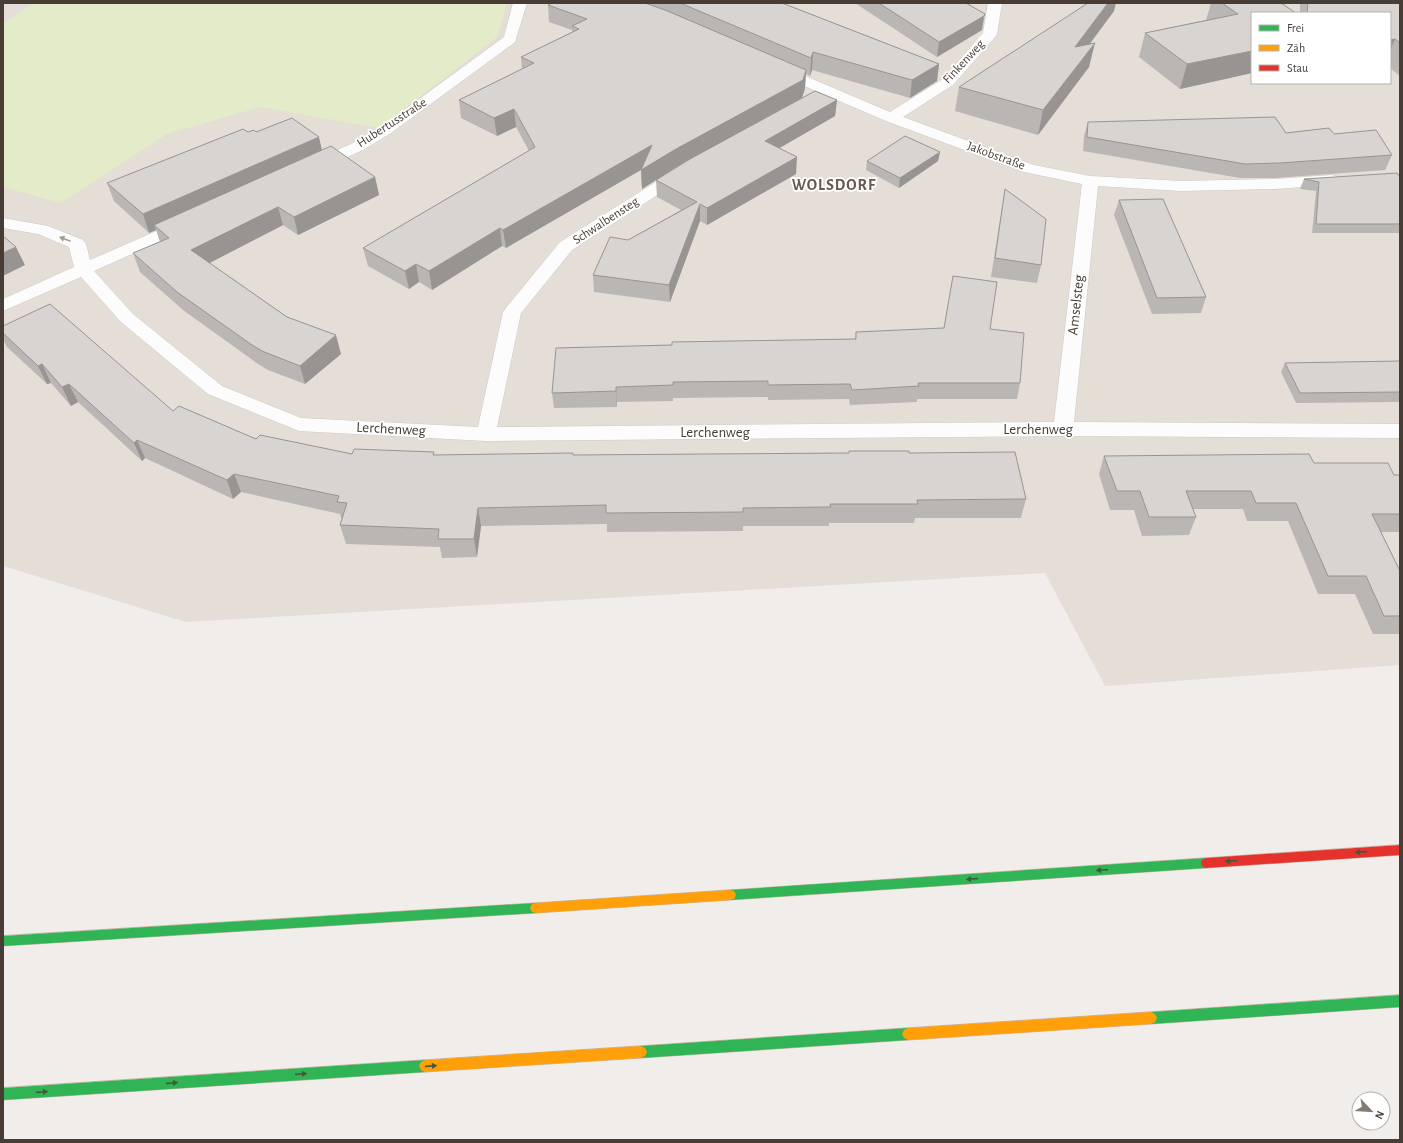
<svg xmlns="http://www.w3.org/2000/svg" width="1403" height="1143" font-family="'Alegreya Sans',sans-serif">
<rect width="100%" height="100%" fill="#f0edea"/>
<path fill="#e5ded7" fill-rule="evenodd" d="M3 3H1400V665L1105 686 1045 573 186 622 3 566ZM1252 13H1390V83H1252Z"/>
<path fill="#e4ebc8" d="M33 3H507L497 37 380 128 260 107 167 134 61 203 3 187V24Z"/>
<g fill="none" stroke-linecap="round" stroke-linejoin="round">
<defs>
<path id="street" d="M513 3H527L515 42 391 133 363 150 320 169 314 171 308 169 306 166 308 163 351 144 381 127 504 37Z
M988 3H1002L997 34 995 37 953 85 903 117 1034 165 1090 176 1181 181 1275 179 1332 175 1338 177 1340 180 1338 183 1332 185 1275 189 1181 191 1098 186 1074 422 1400 424V438L1063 436 486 441 299 431 208 394 121 322 81 277 3 311V299L74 267 69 247 38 234 3 228V218L48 226 83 240 86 244 90 260 186 218 192 219 194 223 192 227 94 271 133 314 222 386 301 418 478 427 503 312 506 308 560 242 675 170 681 168 687 170 689 173 687 176 572 250 521 313 497 427 1054 422 1082 184 1024 172 886 121 774 73 772 70 774 67 779 66 784 67 890 112 943 79 983 33Z"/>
<path id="fast" d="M1206 858 1210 860 1211 863 1210 866 1206 868 730 900 726 899 724 895 726 891 730 890Z
M536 903 540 904 542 908 540 912 536 913 3 946V936Z
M1400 995V1007L1151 1024 1147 1022 1145 1018 1147 1014 1151 1012Z
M908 1028 912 1030 914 1034 912 1038 908 1040 641 1058 637 1056 635 1052 637 1048 641 1046Z
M425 1060 429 1062 431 1066 429 1070 425 1072 3 1100V1088Z"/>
<path id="slow" d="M730 890 734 891 736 895 734 899 730 900 536 913 532 912 530 908 532 904 536 903Z
M1151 1012 1155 1014 1157 1018 1155 1022 1151 1024 908 1040 904 1038 902 1034 904 1030 908 1028Z
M641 1046 645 1048 647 1052 645 1056 641 1058 425 1072 421 1070 419 1066 421 1062 425 1060Z"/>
<path id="jam" d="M1400 845V855L1206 868 1202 866 1201 863 1202 860 1206 858Z"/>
</defs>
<use href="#street" stroke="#cdc9c6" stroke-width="1"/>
<use href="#fast" stroke="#cab4a4" stroke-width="1"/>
<use href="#slow" stroke="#cab4a4" stroke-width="1"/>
<use href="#jam" stroke="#cab4a4" stroke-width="1"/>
<use href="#street" fill="#fdfcfc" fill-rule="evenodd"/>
<use href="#fast" fill="#30b455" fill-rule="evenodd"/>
<use href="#slow" fill="#ff9f0a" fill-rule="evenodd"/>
<use href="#jam" fill="#e5322d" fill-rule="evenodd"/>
</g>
<path fill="#bab6b4" d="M551 3H782L939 64 937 81 910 98 812 70 810 76 806 74 805 88 802 98 747 128 837 100 835 116 779 148 796 174 707 225 700 221 670 302 594 292 593 275 628 240 681 210 657 197 656 180 684 162 642 189 641 170 506 248 502 246 432 290 419 282 409 289 368 266 363 248 529 151 516 127 497 136 461 118 459 100 522 69 521 57 572 32V30L549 22 548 5Z
M855 3H966L985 14 982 30 937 57Z
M1211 3H1281L1252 13V73L1180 89 1139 57 1145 33 1206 20Z
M1300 3H1400V76L1390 68V13H1300Z
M1114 11 1090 44 1089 67 1038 135 955 111 959 87Z
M1088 122 1286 133 1334 134 1392 155 1385 170 1275 178H1240L1083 151 1084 136Z
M248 132H256L322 151 375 177 379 195 298 235 283 225 209 263 341 354 305 384 268 370 258 364 183 310 140 272 133 253 160 242 156 230 149 233 114 201 107 183Z
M940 152 938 161 899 188 866 170 867 161Z
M1400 177V233H1312L1316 191 1300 189 1304 179Z
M1005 189 1041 265 1037 283 991 277 1002 207Z
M1119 200 1206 297 1201 313 1152 314 1114 215Z
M3 326 173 411 256 439 352 454 434 455H573L849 453V451L909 453 1026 499 1021 518H915L914 523H829V526H743V531L607 532V524L481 526 477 557 442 558 440 547 346 544 340 525 342 520 340 514 241 492 233 499 145 458 142 461 78 402 71 406 51 383 47 384 7 347 3 339Z
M990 329 1020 383 1017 399H917V402L850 405 849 399 768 400V397L673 398V401L617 402V407L554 408 552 393 672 345 855 339 856 332Z
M1400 361V402L1296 403 1281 372 1285 363Z
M1104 456 1314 463 1394 475H1400V532H1381L1400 571V634H1373L1355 594H1318L1288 521H1247L1243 509H1193L1196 517 1189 535 1142 536 1134 510H1110L1099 474Z"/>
<path fill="#979492" d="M1108 3H1116L1114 11 1069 71 1075 47Z
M984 16 982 30 937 57 939 42Z
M1395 39 1390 51V40Z
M1095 43 1089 67 1038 135 1043 110Z
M1252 51V73L1180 89 1187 64Z
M813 52 812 70 810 76 811 58Z
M939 64 937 81 910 98 912 80Z
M806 70 805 88 802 98 676 167 642 189 641 170 646 167 506 248 503 230 652 145 676 149Z
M837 100 835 116 764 157 765 141Z
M514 109 516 127 497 136 494 118Z
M319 137 323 155 154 225 156 230 149 233 143 214Z
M940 152 938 161 899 188 900 178Z
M797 157 796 174 707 225V208Z
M375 177 379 195 298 235 294 217Z
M700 204V221L670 302 669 285Z
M278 207 283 225 198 269 191 250Z
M500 228 502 246 432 290 429 271Z
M16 247 25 265 3 276V253Z
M416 264 419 282 409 289 405 271Z
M336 335 341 354 305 384 300 366Z
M42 364 51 383 47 384 38 366Z
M69 384 78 402 71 406 62 387Z
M616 387 617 402V407L616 391Z
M137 440 145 458 142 461 134 443Z
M234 474 241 492 233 499 227 480Z
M478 508 481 526 477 557 474 539Z"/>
<path fill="#d8d4d1" stroke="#979492" d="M551 3H645L665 10 806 70 803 80 676 149 641 170 652 145 503 230 500 228 429 271 416 264 405 271 363 248 535 147 514 109 494 118 459 100 534 63 521 57 579 29 572 26 587 19 548 5Z
M680 3H782L939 64 912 80 813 52 811 58Z
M879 3H966L985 14 984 16 939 42Z
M1088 3H1108L1075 47 1095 43 1043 110 959 87Z
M1222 3H1281L1296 13H1252V51L1187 64 1145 33 1238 14Z
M1308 3H1400V43L1395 39 1390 40V13H1307Z
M815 91 837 100 765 141 797 157 707 208 700 204 669 285 593 275 610 237 628 240 697 202 656 180 690 159Z
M1275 117 1286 133 1329 128 1334 134 1376 130 1392 155 1280 163 1245 164 1087 137 1088 122Z
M292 118 319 137 143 214 107 183 243 129 248 132 254 130 256 132Z
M905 136 940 152 900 178 867 161Z
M331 146 375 177 294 217 278 207 191 250 287 317 336 335 300 366 262 351 252 345 177 292 133 253 169 238 154 225Z
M1397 173 1400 177V224H1316L1319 182 1304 179Z
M1005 189 1046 219 1041 265 995 258Z
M1163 199 1206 297 1157 298 1119 200Z
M3 236 16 247 3 253Z
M953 276 997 282 990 329 1024 333 1020 383H918L919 386 852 390 850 384 768 385V381L673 382V385L616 387V391L552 393 556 348 672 345V342L856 339V332L944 328Z
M50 304 173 411 179 406 256 439 260 435 352 454 354 449 434 452 433 455 573 453V455L849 453V451H909V453L1015 452 1026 499 917 500 918 504H830L831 507 743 508V512L606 513V505L478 508 474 539H438L439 529 340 525 347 503 337 502 339 496 234 474 227 480 137 440 134 443 69 384 62 387 42 364 38 366 3 333V326Z
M1400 361V392L1300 393 1285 363Z
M1309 454 1314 463H1388L1394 475H1400V514H1372L1400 571V616H1384L1366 576H1328L1296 503H1256L1251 491H1186L1196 517H1149L1140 491H1117L1104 456Z"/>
<defs><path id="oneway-solid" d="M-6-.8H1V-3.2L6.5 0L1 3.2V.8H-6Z"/></defs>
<use fill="#a29c98" href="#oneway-solid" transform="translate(65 239) rotate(-159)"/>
<g fill="#415b3d">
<use href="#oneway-solid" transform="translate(1361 852) rotate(176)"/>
<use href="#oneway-solid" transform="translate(1231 861) rotate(176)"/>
<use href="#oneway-solid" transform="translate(1102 870) rotate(176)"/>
<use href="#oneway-solid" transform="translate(972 879) rotate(176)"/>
<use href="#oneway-solid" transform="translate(431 1066) rotate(-4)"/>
<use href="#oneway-solid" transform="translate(301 1074) rotate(-4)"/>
<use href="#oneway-solid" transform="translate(172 1083) rotate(-4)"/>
<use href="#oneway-solid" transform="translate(42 1092) rotate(-4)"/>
</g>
<g text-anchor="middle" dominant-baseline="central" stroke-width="3.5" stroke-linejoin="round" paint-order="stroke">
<g font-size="13" fill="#473d35" stroke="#fff">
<text transform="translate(964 62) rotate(-47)">Finkenweg</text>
<text transform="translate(392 123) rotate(-33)">Hubertusstraße</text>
<text transform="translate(996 156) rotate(20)">Jakobstraße</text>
<text transform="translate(606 221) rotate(-33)">Schwalbensteg</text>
</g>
<g font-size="15" fill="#473d35" stroke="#fff">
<text transform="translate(1076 305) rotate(-84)">Amselsteg</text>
<text transform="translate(391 429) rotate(3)">Lerchenweg</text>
<text x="1038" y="429">Lerchenweg</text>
<text x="715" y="432">Lerchenweg</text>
</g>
<g font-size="16" font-weight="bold" letter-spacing="1" fill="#6a584c" stroke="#fff">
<text x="834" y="185">WOLSDORF</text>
</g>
</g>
<rect width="1403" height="1143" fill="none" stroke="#473d35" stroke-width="8"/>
<rect x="1251" y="12" width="140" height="72" fill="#ffffff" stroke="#b5b1ae"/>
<rect x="1259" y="25" width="20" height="6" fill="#30b455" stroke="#b5b1ae"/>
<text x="1287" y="32" font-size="12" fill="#473d35">Frei</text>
<rect x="1259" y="45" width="20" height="6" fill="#ff9f0a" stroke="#b5b1ae"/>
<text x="1287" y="52" font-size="12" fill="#473d35">Zäh</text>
<rect x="1259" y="65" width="20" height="6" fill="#e5322d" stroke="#b5b1ae"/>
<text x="1287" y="72" font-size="12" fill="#473d35">Stau</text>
<g transform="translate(1371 1111) rotate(115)"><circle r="19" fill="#ffffff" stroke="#b5b1ae"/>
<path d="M0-3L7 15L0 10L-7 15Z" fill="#827b74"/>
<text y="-6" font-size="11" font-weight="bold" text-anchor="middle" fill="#473d35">N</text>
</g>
</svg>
